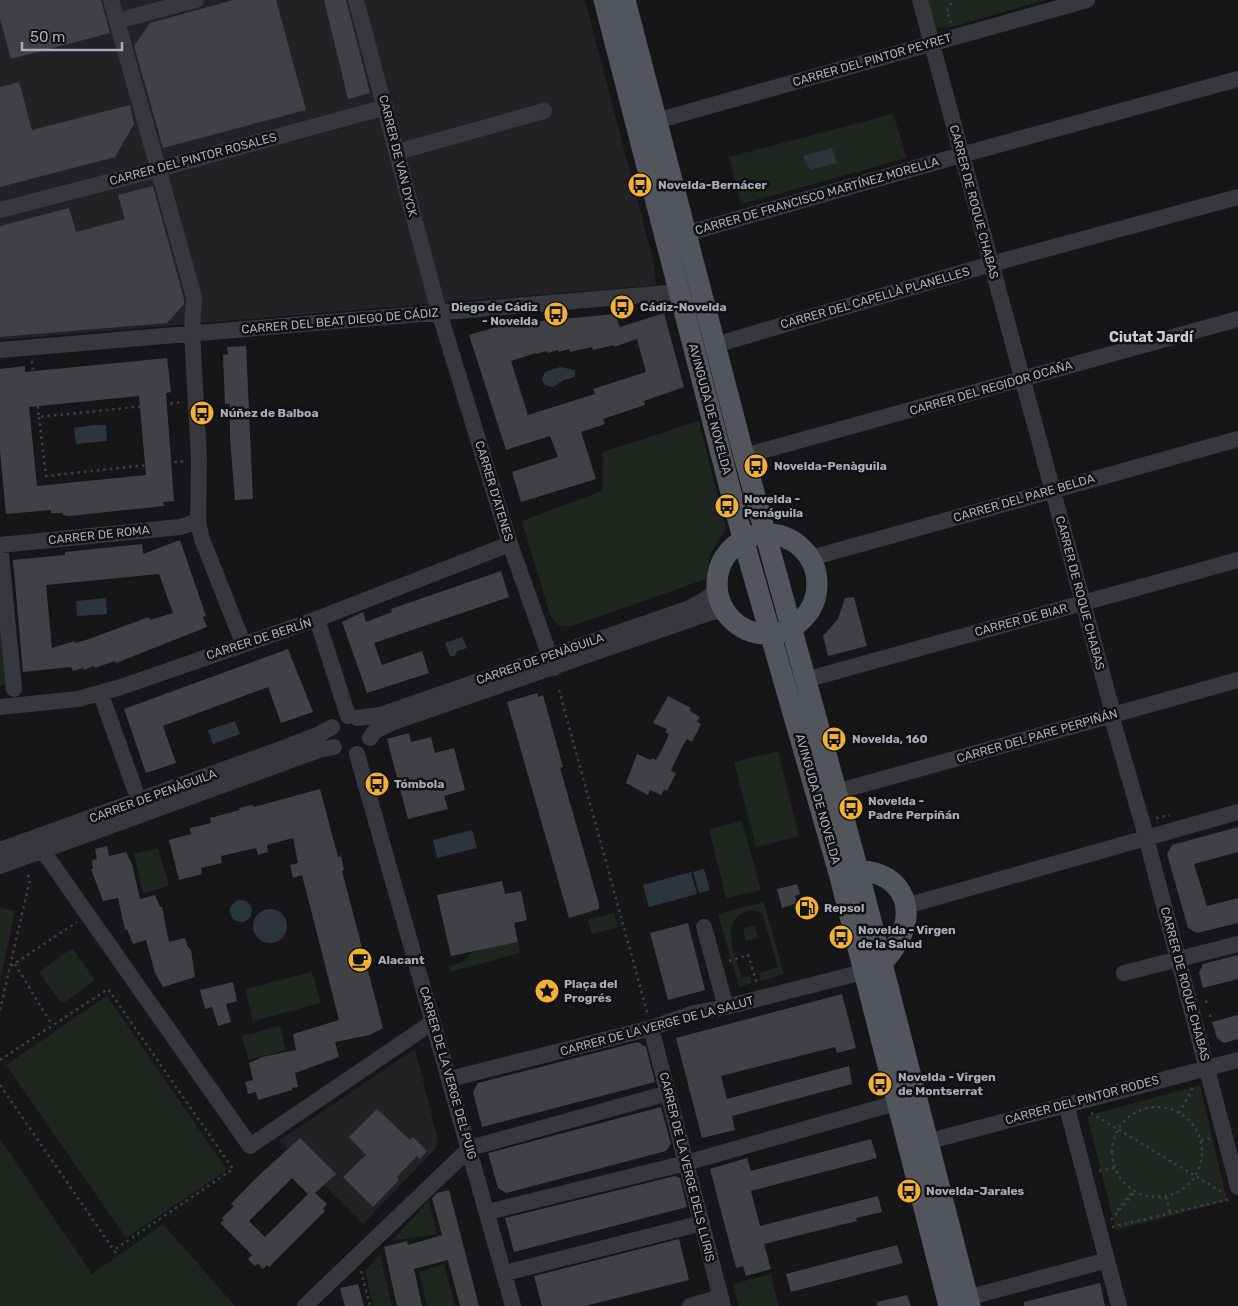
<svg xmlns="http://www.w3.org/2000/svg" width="1238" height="1306" font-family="Rubik,sans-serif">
<rect width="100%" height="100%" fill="#161618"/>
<path fill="#222225" d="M0 0H585L653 260 656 285 0 340Z
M415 1049 438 1140 435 1149 363 1224 279 1141Z"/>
<path fill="#1e261f" d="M927 0H1046L952 27 935 28Z
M893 114 907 158 741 204 729 157Z
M699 421 726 529 710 554 706 579 569 627 558 625 550 615 522 521 602 491 603 452Z
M0 600 9 685 0 686Z
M778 751 799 836 756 847 734 762Z
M742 821 761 890 726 898 709 829Z
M158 848 169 886 143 893 134 854Z
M764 902 784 974 761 981 759 973 778 967 762 913C755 909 749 910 743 913 719 924 737 960 742 978L750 976 752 983 739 987 718 914Z
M0 908 15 911 0 982Z
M614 913 618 927 592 934 588 920Z
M755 925 758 938 746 941 743 928Z
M518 942 520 953 450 972 449 966 465 961 472 952Z
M72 948 95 980 62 1004 39 972Z
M312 972 321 1003 253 1021 245 989Z
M107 996 227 1170 126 1238 6 1065Z
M280 1026 286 1050 248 1060 242 1036Z
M1200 1085 1227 1201 1116 1230 1087 1116Z
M0 1139 92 1274 163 1224 235 1306H0Z
M429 1200 437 1234 392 1241Z
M380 1254 392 1306H373L365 1271Z
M444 1264 455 1306H427L419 1272Z
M771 1274 779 1306H739L733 1284Z"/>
<path fill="#2c353c" d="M832 148 837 163 811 170 806 164 803 156Z
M560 367 575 370V377L564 380 553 387 545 385 542 380 545 372Z
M94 425H106L107 441 76 444 74 428Z
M106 598 107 614 77 616 76 601Z
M462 637 467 648 457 651 455 656H450L445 643Z
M235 721 240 734 213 744 208 730Z
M472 830 477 848 437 858 433 840Z
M704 869 710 890 699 893 693 872Z
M691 872 697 894 649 907 643 885Z
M230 911a11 11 0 1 1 22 0a11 11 0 1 1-22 0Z
M253 926a17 17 0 1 1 34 0a17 17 0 1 1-34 0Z"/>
<path fill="#404145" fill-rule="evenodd" d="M0 0H101L110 33 11 59 0 19Z
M233 0H276L306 110 163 148 134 46 150 23Z
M324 0H346L370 93 348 99Z
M19 82 32 130 130 105 134 124 115 157 0 187V87Z
M153 186 184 299V304L167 323 0 337V226L69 208 76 232 125 219 118 195Z
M664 313 684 387 644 401 645 405 603 419 605 424 581 432 596 479 521 502 512 472 558 457 550 436 506 450 469 335 507 324 615 314 620 327ZM637 339 646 372 593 389 595 394 528 415 511 361 536 353V354L547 351 548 353 558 350 559 352 569 349 570 352 592 347 593 350 614 345V347Z
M246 346 253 499 235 500 230 437V404H225L223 355 228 354 227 347Z
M167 358 171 392 166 393 174 501 163 502 164 506 69 516 63 515V513H51V510L6 514 0 451V369L25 366V372ZM139 396 146 475 37 486 29 407Z
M180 540 206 616 203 617 207 627 116 663 115 661 95 668 94 666 84 670 83 668 73 671 71 667 23 672 13 560 65 555V552L142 544 143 554ZM159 574 173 613 150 620 149 617 86 640 75 643 74 641 52 648 46 585Z
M501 571 509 597 374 643 382 665 422 651 429 673 367 693 342 622 363 612 366 622 392 612 391 609Z
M854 597 867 646 828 656 823 636 838 619 845 598Z
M288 649 313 712 281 723 268 687 163 726 176 763 146 773 124 709Z
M537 693 538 697 543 695 563 767 560 768 599 904V909L569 918 507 702Z
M668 696 691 708 690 711 700 717 697 722 701 724 692 742 687 739 681 749 671 771 676 773 667 791 664 790 661 795 650 790 648 795 626 783 637 754 651 760 652 758 656 760 663 748 669 734 665 732 667 729 653 723Z
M409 733 411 742 431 737 435 753 454 748 465 790 444 796 448 809 408 819 387 739Z
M320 789 338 857 341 856 344 870 342 871 383 1028 370 1035 335 1042 339 1057 295 1073 298 1087 292 1088V1090L258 1100 256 1092 248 1094 245 1082 253 1080 249 1063 262 1057 296 1050 293 1034 339 1020 302 875 293 878 290 865 298 863 293 838 267 845 268 852 258 855 256 848 221 856 222 863 201 868 202 874 179 880 169 840 191 834 190 828 211 823 210 818 240 810 239 808 252 805 254 807Z
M1238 827V852L1194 864 1207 906 1238 898V923L1197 933 1188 928 1167 854 1172 845Z
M107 846 109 856 126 852 132 864 140 899 155 895 160 907H162L169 942 185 938 187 945 191 950 195 977 163 987 155 973 146 940 133 944 127 929 125 930 118 898 103 901 91 869H93L92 860 97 859 95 849Z
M502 881 505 894 521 891 527 920 514 923 518 942 451 956 437 895Z
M797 884 800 894 795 896 797 903 782 908 777 889Z
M688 923 705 990 668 1000 650 933Z
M1238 955V979L1203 988 1199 973 1203 964Z
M233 982 237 1001 226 1004 231 1022 218 1026 212 1007 205 1009 200 990Z
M842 994 856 1048 837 1053 835 1047 721 1076 727 1099 849 1066 852 1084 732 1116 735 1130 702 1138 676 1038Z
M1238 1015V1039L1224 1043 1217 1038 1212 1022Z
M638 1042 646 1047 655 1082 482 1127 473 1092 478 1083Z
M661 1107 671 1144 666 1151 506 1193 498 1188 488 1153Z
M377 1109 410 1140 413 1137 427 1151 420 1159 417 1156 397 1177 399 1180 373 1207 343 1177 366 1155 349 1137Z
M300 1138 336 1174 315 1193 327 1204 323 1209 325 1211 269 1267 267 1265 263 1269 258 1264 255 1266 248 1259 252 1255 220 1223 224 1220 222 1218 234 1206 231 1204 254 1180ZM292 1178 308 1194 265 1237 249 1221Z
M871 1139 877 1158 751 1191 760 1226 878 1196 882 1212 856 1218 857 1221 764 1244 771 1269 746 1276 743 1266 736 1268 710 1169 747 1158 751 1171Z
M675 1176 680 1178 687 1207 514 1252 505 1218Z
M449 1190 479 1306H460L448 1260 414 1269 422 1306H397L384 1247 407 1241 408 1245 442 1235 432 1198 437 1193Z
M679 1239 689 1280 585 1306H542L534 1276Z
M897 1245 903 1263 791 1292 786 1274Z
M1100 1283 1105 1306H1024V1302Z
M358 1284 364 1306H345L340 1288Z
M907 1295 911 1306H877V1302Z"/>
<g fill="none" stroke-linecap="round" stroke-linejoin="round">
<path stroke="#3d3f44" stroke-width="2.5" stroke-dasharray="2.5 4" stroke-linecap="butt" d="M951 23 947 11 953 0
M32 361 39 417 183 402
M39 417 46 476 185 461
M559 690 647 1012
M1156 818 1170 815
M729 961 748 955 757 983
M15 964 52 1025
M11 966 77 922
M1205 1002 1210 1001
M0 1010 30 879 26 872
M1209 1016 1214 1015
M0 1060 108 989 233 1169 114 1250
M0 1085 118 1256
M1112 1152a45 45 0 1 1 90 0a45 45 0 1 1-90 0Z
M1091 1113 1225 1194
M1179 1113 1194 1086
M1201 1140 1212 1138
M1099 1171 1114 1168
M1166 1197 1170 1213
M1117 1210 1133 1191
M1111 1220 1135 1192
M1112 1227 1230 1199
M361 1271 370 1306"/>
<path stroke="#37383d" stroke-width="16" d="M111 0 194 297 192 333 199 460 198 521 202 539 243 643
M356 0 439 312 510 544 554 668
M920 0 1111 706V715L1142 822 1238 1187
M117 21 196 0
M656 121 1087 0
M397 152 544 111
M0 210 159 169 386 107
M685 234 961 155 1238 79
M715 345 991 264 1238 197
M0 350 679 292
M744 456 1238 319
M0 545 180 527 198 521
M1 555 14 689
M811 558 1238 439
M317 619 348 716
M805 680 1238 560
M104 703 135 790
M0 707 78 699 121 687 317 619 510 544
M357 718 380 715 690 608 709 597 717 587
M370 738 375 731 391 723 712 612 725 611
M357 754 513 1306
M836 792 1238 680
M0 850 278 750 320 734 332 727
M43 851 250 1146 433 1022
M0 866 319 750 334 747
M906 906 1238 812
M704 927 726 1007
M1124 973 1238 944
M651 1028 723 1306
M450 1079 651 1028 694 1013 726 1007 863 972
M1066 1104 1119 1306
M926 1142 1238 1060
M488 1212 686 1163 896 1103
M505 1273 702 1223
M978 1295 1097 1263
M305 1306 470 1148 668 1093
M690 1306 721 1297"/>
<path stroke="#53555c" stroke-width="21" d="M604 0 743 539 839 873 949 1306
M625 0 744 456 858 870 970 1306
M717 584a50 50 0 1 1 100 0a50 50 0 1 1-100 0Z
M845 872C899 863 924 909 892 951 886 959 882 964 873 968"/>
</g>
<defs>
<symbol id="bus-disc" viewBox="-11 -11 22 22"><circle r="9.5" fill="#f2b134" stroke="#111113"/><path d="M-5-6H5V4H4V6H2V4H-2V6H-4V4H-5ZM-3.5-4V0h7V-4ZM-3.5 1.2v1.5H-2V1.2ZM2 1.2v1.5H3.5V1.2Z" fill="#111"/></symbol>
<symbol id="fuel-disc" viewBox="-11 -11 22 22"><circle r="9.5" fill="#f2b134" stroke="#111113"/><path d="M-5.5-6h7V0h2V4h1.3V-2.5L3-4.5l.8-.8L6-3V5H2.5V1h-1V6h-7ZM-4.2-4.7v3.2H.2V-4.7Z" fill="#111"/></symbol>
<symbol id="cafe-disc" viewBox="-11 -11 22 22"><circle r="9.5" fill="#f2b134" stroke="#111113"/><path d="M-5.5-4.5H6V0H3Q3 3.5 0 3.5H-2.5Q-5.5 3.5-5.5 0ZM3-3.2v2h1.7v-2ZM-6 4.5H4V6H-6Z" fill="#111"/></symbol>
<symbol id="sight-disc" viewBox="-11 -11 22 22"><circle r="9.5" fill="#f2b134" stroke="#111113"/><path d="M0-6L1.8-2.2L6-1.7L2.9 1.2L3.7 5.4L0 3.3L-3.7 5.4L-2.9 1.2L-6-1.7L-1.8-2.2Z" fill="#111"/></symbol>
</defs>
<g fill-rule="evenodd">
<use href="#bus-disc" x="626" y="171" width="28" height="28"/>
<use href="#bus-disc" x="608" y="293" width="28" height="28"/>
<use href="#bus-disc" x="542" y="300" width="28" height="28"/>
<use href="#bus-disc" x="188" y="399" width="28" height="28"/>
<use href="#bus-disc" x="742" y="452" width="28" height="28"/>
<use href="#bus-disc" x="713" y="492" width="28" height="28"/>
<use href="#bus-disc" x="820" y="725" width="28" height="28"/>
<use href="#bus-disc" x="363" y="770" width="28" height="28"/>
<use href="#bus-disc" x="837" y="794" width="28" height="28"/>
<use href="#fuel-disc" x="793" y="894" width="28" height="28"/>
<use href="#bus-disc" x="827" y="923" width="28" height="28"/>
<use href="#cafe-disc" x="346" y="946" width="28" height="28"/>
<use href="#sight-disc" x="533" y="977" width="28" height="28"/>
<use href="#bus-disc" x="866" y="1070" width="28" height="28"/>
<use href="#bus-disc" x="895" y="1177" width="28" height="28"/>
</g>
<g text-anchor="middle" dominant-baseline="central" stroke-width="5" stroke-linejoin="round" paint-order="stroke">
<g font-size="12" fill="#a8adb8" stroke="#111113">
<text transform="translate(872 60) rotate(-16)">CARRER DEL PINTOR PEYRET</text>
<text transform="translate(398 156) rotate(76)">CARRER DE VAN DYCK</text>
<text transform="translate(193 159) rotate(-15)">CARRER DEL PINTOR ROSALES</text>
<text transform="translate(817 196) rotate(-16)">CARRER DE FRANCISCO MARTÍNEZ MORELLA</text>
<text transform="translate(974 202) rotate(75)">CARRER DE ROQUE CHABAS</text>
<text transform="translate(875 298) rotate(-16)">CARRER DEL CAPELLÀ PLANELLES</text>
<text transform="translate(340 321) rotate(-5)">CARRER DEL BEAT DIEGO DE CÁDIZ</text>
<text transform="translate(991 388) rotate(-16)">CARRER DEL REGIDOR OCAÑA</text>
<text transform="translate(710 409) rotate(75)">AVINGUDA DE NOVELDA</text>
<text transform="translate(494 491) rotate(73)">CARRER D'ATENES</text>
<text transform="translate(1024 498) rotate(-16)">CARRER DEL PARE BELDA</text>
<text transform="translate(99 535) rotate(-6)">CARRER DE ROMA</text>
<text transform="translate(1080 593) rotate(75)">CARRER DE ROQUE CHABAS</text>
<text transform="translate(1021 620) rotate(-15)">CARRER DE BIAR</text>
<text transform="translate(259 639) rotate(-18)">CARRER DE BERLÍN</text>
<text transform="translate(540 659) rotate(-19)">CARRER DE PENÀGUILA</text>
<text transform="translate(1037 736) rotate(-16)">CARRER DEL PARE PERPIÑÁN</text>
<text transform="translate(153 796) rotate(-20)">CARRER DE PENÀGUILA</text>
<text transform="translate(818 799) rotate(74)">AVINGUDA DE NOVELDA</text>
<text transform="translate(1185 984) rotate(75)">CARRER DE ROQUE CHABAS</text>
<text transform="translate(657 1026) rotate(-15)">CARRER DE LA VERGE DE LA SALUT</text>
<text transform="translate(448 1073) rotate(74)">CARRER DE LA VERGE DEL PUIG</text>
<text transform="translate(1082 1100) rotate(-15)">CARRER DEL PINTOR RODES</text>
<text transform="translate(687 1167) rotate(76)">CARRER DE LA VERGE DELS LLIRIS</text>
</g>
<g font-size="12" font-weight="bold" fill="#a8adb8" stroke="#111113" text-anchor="start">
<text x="658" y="185">Novelda-Bernácer</text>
<text x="538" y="307" text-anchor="end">Diego de Cádiz<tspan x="538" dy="14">- Novelda</tspan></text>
<text x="640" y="307">Cádiz-Novelda</text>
<text x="220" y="413">Núñez de Balboa</text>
<text x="774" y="466">Novelda-Penàguila</text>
<text x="744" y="499">Novelda -<tspan x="744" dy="14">Penáguila</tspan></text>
<text x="852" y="739">Novelda, 160</text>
<text x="394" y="784">Tómbola</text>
<text x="868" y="801">Novelda -<tspan x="868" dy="14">Padre Perpiñán</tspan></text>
<text x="824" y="908">Repsol</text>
<text x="858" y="930">Novelda - Virgen<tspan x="858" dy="14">de la Salud</tspan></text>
<text x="378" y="960">Alacant</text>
<text x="564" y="984">Plaça del<tspan x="564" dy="14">Progrés</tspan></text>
<text x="898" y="1077">Novelda - Virgen<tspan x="898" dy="14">de Montserrat</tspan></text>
<text x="926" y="1191">Novelda-Jarales</text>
</g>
<g font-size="14" font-weight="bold" fill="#c9ccd4" stroke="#111113">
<text x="1151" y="337">Ciutat Jardí</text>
</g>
</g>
<path d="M22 42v8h100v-8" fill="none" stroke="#a8adb8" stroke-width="2.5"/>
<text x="30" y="42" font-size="15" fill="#a8adb8" stroke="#111113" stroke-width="4" paint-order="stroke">50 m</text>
</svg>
